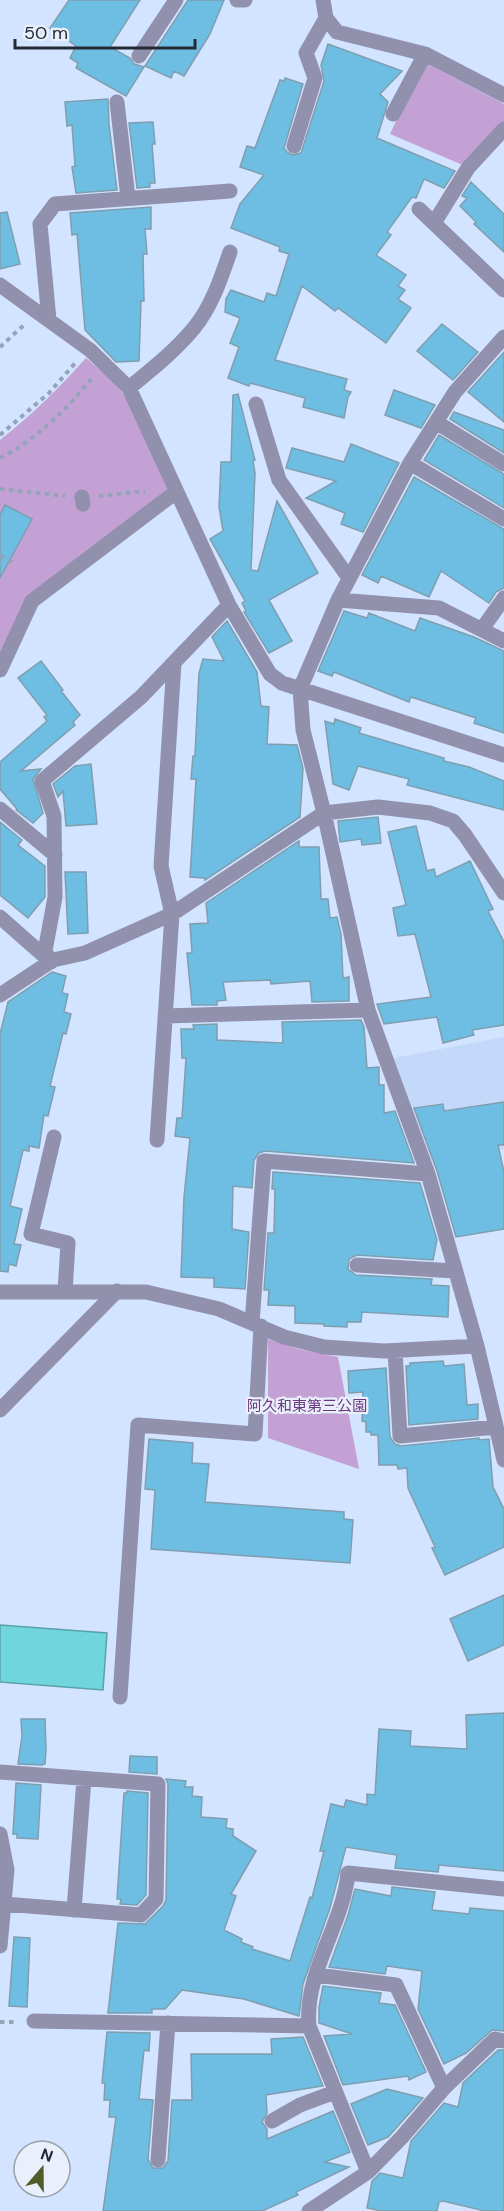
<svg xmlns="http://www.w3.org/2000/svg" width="504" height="2211" font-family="'DM Sans','Noto Sans JP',sans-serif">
<rect width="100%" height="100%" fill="#d2e4ff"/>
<path fill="#c4d9fa" d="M504 1037V1149L429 1160 393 1058Z"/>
<path fill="#c4a1d5" d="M424 62 504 104V124L465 166 390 134Z
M86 358 114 382 126 397 171 490 30 595 0 659V440C32 415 59 388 86 358Z
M268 1339 299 1349 338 1357 359 1469 268 1438Z"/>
<path fill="#70d5dd" stroke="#59a2aa" stroke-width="1.5" d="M0 1625 107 1633 103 1690 0 1682Z"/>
<path fill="#6ebee3" stroke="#7f9eae" stroke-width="1.5" d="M69 0H140L110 47 130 58 134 64 144 67 126 96 76 68 78 63 70 58 76 46 50 28Z
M188 0H224L210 34 184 76 174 71 171 78 145 66Z
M328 44 402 71 380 94 388 102 377 138 455 171 444 188 424 179 416 198 412 197 387 232 391 235 376 255 406 275 398 286 405 290 398 299 411 308 386 343 338 308 335 311 302 286 275 360 347 379 344 390 351 392 348 397 344 418 303 407 305 398 250 383 249 386 228 378 239 347 230 343 240 318 225 312 226 299 231 290 264 302 267 293 276 296 289 254 279 251 280 247 231 228 240 204 264 175 240 167 247 146 255 148 280 80 284 81 285 78 303 84 284 148 287 152 292 155 301 153 324 81 321 65Z
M108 99 109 124 117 190 76 193 72 167 75 166 72 125 67 126 65 102Z
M153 122 155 144H152L155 183H150V187L137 188 129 123Z
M471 182 504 214V252L474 224 476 222 460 206 467 198 462 196Z
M151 207V229H145L147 254H143L144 301H141L139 361 116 362 85 330 77 234 72 235 70 213Z
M7 212 20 264 0 269V213Z
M442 324 478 352 453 380 417 351Z
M504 352V422L468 392Z
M394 390 435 405 421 428 385 415Z
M238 394 255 460H253L255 473 251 570 258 571 277 501 318 573 269 600 292 641 269 653 244 612 246 611 242 603 245 601 210 539 223 531 219 507 221 462H231L233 395Z
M454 412 504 430V453L450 419Z
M439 435 504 474V508L424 460Z
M351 444 399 463 363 532 341 524 345 513 306 498 336 481 286 468 292 448 344 462Z
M414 477 504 529V588L496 592 489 603 441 571 429 597 381 576 378 583 362 575Z
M5 505 32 519 0 578V515Z
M344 611 367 618 369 613 415 631 420 618 474 637 504 651V733L474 723 476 718 411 697 409 702 334 672 332 676 318 671Z
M227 621 257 672 261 706 269 707 267 744 297 745 303 768 300 817 205 880V878L190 877 196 779H191L193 756H195L199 673 203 659 224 661 212 637Z
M41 661 63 690 61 691 80 715 73 722 75 725 21 771 41 769 33 779 43 813 33 823 16 810 17 809 0 789V762L47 721 44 717 47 715 18 678Z
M335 719 361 728 359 733 444 758V761L469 767 504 781V810L407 785 409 779 358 766 349 790 333 784 325 721 334 724Z
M91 764 97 824 66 826 63 791 58 797 53 784 75 766Z
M378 817 381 843 362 845 361 839 340 842 338 821Z
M0 822 22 840 18 845 45 866V897L28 918 0 895Z
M416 826 427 871 434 869 436 877 470 861 493 909 488 911 504 942V1025L472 1030 474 1035 443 1043 437 1017 384 1024 377 1004 431 997 415 934 398 936 393 908 406 905 388 832Z
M299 841V847H319L321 899H328L330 918 337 917 341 934 343 978 349 977V1001L312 1002 310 981 271 984 270 980 223 982 226 1000 217 1001V1005H192L187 953H192L190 924 208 923 206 903Z
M65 872H86L88 933 68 934Z
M52 972 66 976 62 993 68 994 64 1012 71 1014 66 1034 63 1033 50 1086 55 1087 48 1116 44 1115 39 1148 29 1146V1151L23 1150 10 1206 22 1209 14 1244 21 1245 16 1266 9 1264 8 1272 0 1271V1034L8 1002Z
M361 1020 364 1027 367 1068 379 1067V1085H384V1113L395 1111 414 1163 265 1151 259 1153 254 1160 252 1188 233 1186 232 1229 249 1232 245 1289 214 1287V1278L181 1277 184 1197 190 1138 175 1136 177 1118H182L186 1058H182L181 1029H194L193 1025 217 1024V1040L283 1043 282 1022Z
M504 1102V1145H498L504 1172V1229L456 1237 437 1171 414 1108 443 1104 444 1111Z
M273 1172 420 1183 437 1240 433 1260 357 1255 349 1259 348 1269 356 1275 432 1279 431 1285 449 1286 448 1317 362 1312 361 1322H347V1327L324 1326V1324L295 1323V1306L268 1305 269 1290H264L268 1233H274L275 1189H272Z
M443 1361 444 1366 464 1364 467 1405 478 1404V1419L409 1425 406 1366H410V1363Z
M386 1368 390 1437 395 1444 401 1446 479 1438V1440L489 1439 493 1487 504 1509V1547L445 1575 432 1548 435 1547 408 1488 407 1468 398 1469 397 1465H379L378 1435H371V1432H366V1422L362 1421 363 1392 349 1393 348 1371Z
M149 1439 193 1443 192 1463 209 1464 205 1502 344 1512V1519L353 1520 350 1563 151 1549 155 1490 145 1489Z
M504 1595V1645L468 1661 450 1619Z
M504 1713V1871L439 1865 438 1872 395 1868 397 1855 346 1847 330 1908 303 1984 299 2016 244 1999 182 1990 165 2009H152V2013H108L118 1923 145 1924 163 1906 166 1900 168 1784 166 1779 186 1781 185 1787H193L192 1796 202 1797 201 1817 227 1819 226 1828 233 1829V1836L256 1851 231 1894 236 1896 224 1930 242 1939 241 1942 253 1947 252 1949 290 1961 310 1897 312 1898 324 1851H320L331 1804 344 1807 346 1800 367 1805V1794L375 1795 379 1729 411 1731 410 1746 467 1749 466 1715Z
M21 1719H45L46 1749 45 1764 42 1765 18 1764 22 1736Z
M130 1756 157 1757V1774L129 1772Z
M16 1783 41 1785 38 1839 17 1838V1834H13Z
M127 1791 148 1793 146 1895 137 1905 120 1904 121 1899H117L124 1793H127Z
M392 1887 435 1892 432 1910 469 1914 470 1908 504 1911V2031L492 2030 466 2053 444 2064 418 2009 422 1971 387 1966 385 1974 329 1967 348 1915 355 1889 391 1896Z
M14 1937 30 1938 27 2007 9 2006Z
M323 1986 381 1993 379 2003 395 2005 426 2072 409 2080 408 2076 343 2085 324 2036 352 2034 319 2023V2007Z
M107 2032 150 2033 149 2051 144 2050 139 2099 153 2100 148 2159 153 2168H163L168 2161 172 2100H192L191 2054H272L271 2039 303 2037 323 2086 266 2095 267 2113 262 2122 267 2129V2139L333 2111 350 2152 325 2162 349 2167 296 2192 298 2195 262 2211H103L116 2117H109L110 2100H104L105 2083H102Z
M498 2050H504V2211H485L443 2201 439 2202 437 2211H382L367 2208 372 2181 380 2173 403 2178 411 2141 444 2103 458 2107 463 2083Z
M387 2089 423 2098 388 2137 368 2145 351 2104Z"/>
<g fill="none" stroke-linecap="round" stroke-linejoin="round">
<path stroke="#95a3b8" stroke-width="4" stroke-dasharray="4.5 4.5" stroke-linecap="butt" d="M0 347 24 325
M0 435 49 393 77 361
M0 458C36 440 67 409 92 378
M0 489 65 496
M99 496 145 491
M0 556 15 563
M0 2022H17"/>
<path stroke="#9190ad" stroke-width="15" d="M237 0H245
M323 0 326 18 337 32 425 54 504 95
M139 56 176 0
M117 102 128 198
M393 114 425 54
M294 146 315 78 306 53 326 18
M419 209 504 290
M434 223 468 168 504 129
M0 285 90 350 129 388 229 605 270 674 282 683 504 755
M49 320 40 224 55 204 230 191
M504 337 455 392 410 463 338 600 300 689 303 730 324 813 368 1010 428 1174 477 1346 504 1460
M129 388C152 369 175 351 194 328 212 306 221 278 230 252
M256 404 279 480 349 578
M436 422 504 464
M410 463 504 519
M82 497 83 504
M338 600 439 608 504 641
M482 629 504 598
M0 670 32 601 176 492
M0 809 55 855
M0 917 51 962 45 951 55 897 54 816 42 781 141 697 229 605
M0 995 53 960 85 953 172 914 324 813 378 807 430 813 453 821 465 835 504 893
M165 1016 368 1010
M54 1137 31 1234 68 1243 65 1292
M157 1140 172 914 161 866 174 663
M357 1265 455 1271
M0 1292H146L219 1309 284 1337 324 1347 384 1351 477 1346
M252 1323 264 1161 428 1174
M395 1351 400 1436 496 1427
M0 1410 117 1291
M120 1697 138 1425 255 1434 261 1326
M0 1772 158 1784 156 1899 141 1915 4 1904
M0 1834 7 1870 0 1946
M74 1910 84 1779
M316 1975 396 1985 444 2088
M34 2021 309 2026
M272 2121 300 2105 335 2092
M158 2160 168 2023
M368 2172 309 2026C304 1973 343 1925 348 1873L504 1889
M309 2211 368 2172 402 2137 444 2088 495 2039 504 2041"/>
</g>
<g text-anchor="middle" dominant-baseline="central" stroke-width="4.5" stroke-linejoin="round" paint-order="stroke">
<g font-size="15" fill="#6c3981" stroke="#e9f0fb">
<text x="307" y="1406">阿久和東第三公園</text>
</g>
</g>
<g transform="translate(42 2169) rotate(20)"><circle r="28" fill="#e9f0fb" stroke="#9aa1ab" stroke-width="1.5"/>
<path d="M0-4.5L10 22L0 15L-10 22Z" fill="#525b2a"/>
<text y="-9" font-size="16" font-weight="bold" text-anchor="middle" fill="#232a34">N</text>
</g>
<path d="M15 39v9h180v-9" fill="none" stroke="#232a34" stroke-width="3"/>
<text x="24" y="39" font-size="18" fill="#232a34" stroke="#e9f0fb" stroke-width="4.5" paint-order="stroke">50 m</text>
</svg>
